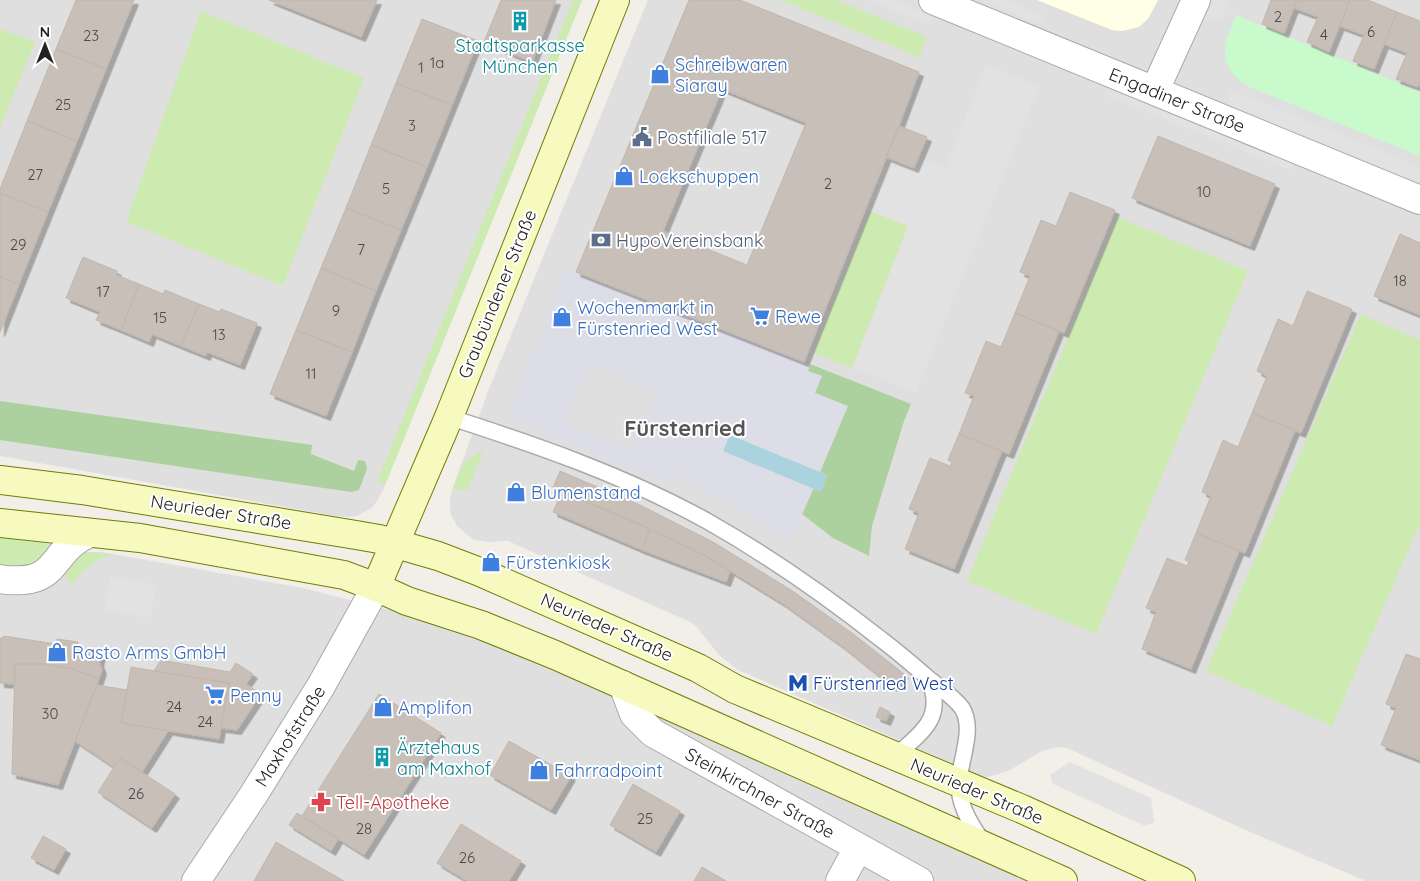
<svg xmlns="http://www.w3.org/2000/svg" width="1420" height="881" font-family="Quicksand,sans-serif">
<defs>
<filter id="shadow"><feDropShadow dx="4.5" dy="4.5" stdDeviation="0" flood-color="#0004"/></filter>
</defs>
<rect width="100%" height="100%" fill="#f2efe9"/>
<path fill="#e0dfdf" d="M0 0H582L382 493 372 508 357 516 349 517 335 516 0 456Z
M648 0H1420V881H1366L1243 829 1067 748 1058 747 1042 751 1010 770 999 774 987 777 976 774 738 670 719 655 696 626 688 621 508 541 487 542 474 540 457 526 451 515 450 506V497L459 470 489 389Z
M0 537 49 544 65 569 87 552H102L303 588 428 620 563 674 1027 881H0Z"/>
<path fill="#ffffe5" d="M1037 0H1158L1148 19 1139 27 1122 31 1112 30Z"/>
<path fill="#cdebb0" d="M573 0H582L385 485 377 482Z
M783 0H836L927 37 919 57 783 1Z
M201 11 364 78 283 286 126 222Z
M0 29 35 42 0 128Z
M871 211 908 226 852 368 814 353Z
M1118 217 1248 271 1096 634 967 581Z
M1361 314 1420 340V523L1332 726 1206 671Z
M483 451 468 490 453 489C459 471 464 458 483 451Z
M0 537 49 544 54 545 39 565 0 572Z
M87 552 116 555C92 558 86 568 72 585L66 576 65 569 80 553Z"/>
<path fill="#add19e" d="M810 364 911 404 904 421 872 526 869 556 833 538 802 514 813 489 821 491 827 475 820 472 847 407 815 393 808 370Z
M0 401 312 445 311 454 354 471 358 460 365 461 367 469 359 490 351 492 0 440Z"/>
<path fill="#c8facc" d="M1236 15 1420 92V156L1247 86C1216 65 1223 45 1236 15Z"/>
<path fill="#e2e2e2" d="M868 0H892L933 16 930 25Z
M981 0H1004L1045 17 1042 25Z
M1209 0H1230L1221 18 1198 21Z
M986 65 1039 86 916 392 852 368 908 226 865 209 886 157H918L946 168Z
M1107 86 1294 160 1290 170 1104 94Z
M1229 89 1420 167V187L1229 109Z
M110 577 156 584 150 618 105 610Z
M1070 762 1151 798 1154 822 1145 826 1053 784 1050 775Z"/>
<path fill="#dddde8" fill-rule="evenodd" d="M566 268 810 364 808 371 822 376 815 393 848 406 820 472 730 435 723 451 813 489 791 540 724 501 674 475 656 481 507 416ZM589 365 657 392 633 450 565 423Z"/>
<path fill="#aad3df" d="M730 435 827 475 821 492 723 451Z"/>
<path fill="#c7bfb8" stroke="#c4b6ab" fill-rule="evenodd" filter="url(#shadow)" d="M76 0H134L106 69 56 49Z
M269 0H377L361 37Z
M501 0H556L532 62 484 42Z
M689 0H740L919 72 899 126 804 362 576 272ZM722 89 806 123 747 265 663 231Z
M1271 0H1297L1284 33 1262 24Z
M1297 0H1350L1329 52 1307 42 1318 17 1294 8Z
M1350 0H1368L1397 12 1374 69 1353 61 1364 35 1340 26Z
M1397 12 1420 21V83L1418 87 1396 79 1407 53 1384 44Z
M422 19 478 41 452 105 396 83Z
M56 49 106 69 77 141 27 121Z
M396 83 452 105 427 167 371 145Z
M27 121 77 141 48 212 0 193V189Z
M899 126 927 137 914 168 886 157Z
M1158 136 1275 184 1250 246 1132 198Z
M371 145 427 167 401 230 346 208Z
M1070 192 1115 210 1064 333 1015 313 1030 276 1020 272 1041 220 1056 226Z
M0 193 48 212 19 284 0 277Z
M346 208 401 230 376 291 321 268Z
M1400 234 1420 243V315L1374 296Z
M83 257 117 271 116 275 139 284 121 330 96 320 100 312 66 298Z
M321 268 376 291 352 352 296 330Z
M0 277 19 284 0 332Z
M139 284 163 294 165 290 199 304 181 346 152 334 149 342 121 330Z
M1307 291 1352 309 1301 433 1252 413 1267 376 1257 371 1278 319 1293 326Z
M199 304 220 312 221 309 257 323 240 365 207 352 206 356 181 346Z
M1015 313 1059 331 1009 454 959 434 974 396 965 393 986 341 1001 347Z
M296 330 352 352 326 416 270 394Z
M1252 413 1295 430 1245 553 1196 533 1211 496 1202 492 1223 440 1238 447Z
M959 434 1002 451 954 569 905 549 919 513 909 509 930 458 950 466 952 462 948 460Z
M560 471 640 505 713 542 791 590 852 633 904 674 893 687 842 646 782 603 704 555 633 521 553 488Z
M562 492 650 529 642 550 553 512Z
M650 529 704 555 730 571 726 582 642 550Z
M1196 533 1239 551 1191 669 1142 649 1156 612 1146 608 1167 558 1187 566 1189 561 1185 560Z
M4 636 56 644 57 639 78 642V647L102 651 99 662 102 670 99 679 73 669 46 664H15L14 684 0 683V639Z
M1406 654 1420 659V760L1381 745 1396 708 1386 704Z
M161 660 230 672 236 663 253 674 246 684 261 694 237 730 221 728 229 683 154 671Z
M15 664H46L73 669 99 679 58 785 12 774Z
M131 667 229 683 219 739 121 723Z
M97 685 127 690 121 723 168 731 142 772 120 758 114 767 75 741Z
M379 694 441 733 364 855 302 816Z
M880 707 890 712 886 721 876 717Z
M509 741 571 776 551 810 490 775Z
M120 758 175 794 152 828 98 792Z
M633 784 680 811 656 852 610 825Z
M297 813 338 839 331 851 289 825Z
M461 824 521 861 509 881H467L437 863Z
M43 836 66 849 54 870 31 858Z
M276 842 344 881H254Z
M702 867 726 881H694Z"/>
<g fill="none" stroke-linecap="round" stroke-linejoin="round">
<defs>
<path id="lane" d="M449 417C536 445 626 476 707 521 769 556 826 596 882 640 898 652 913 665 928 678 940 688 953 696 962 708 975 729 960 760 959 782 958 804 970 824 982 840
M896 756C922 731 945 719 929 679"/>
<path id="street" d="M933 0 1420 200
M1155 90 1196 0
M0 579C63 588 47 550 90 533
M623 685 634 714 653 733 919 881
M196 881 254 794 321 686 376 587
M840 881 858 848"/>
<path id="secondary" d="M0 480 82 490 356 535 379 539 438 556 480 572 698 668 735 689 1022 809 1181 881
M0 523 140 538 344 575 376 587 407 601 481 625 555 655 1063 881
M376 587 449 417 615 0"/>
</defs>
<use href="#lane" stroke="#a9a9a9" stroke-width="18"/>
<use href="#street" stroke="#a9a9a9" stroke-width="30"/>
<use href="#secondary" stroke="#707d05" stroke-width="30"/>
<use href="#lane" stroke="#fff" stroke-width="15"/>
<use href="#street" stroke="#fff" stroke-width="28"/>
<use href="#secondary" stroke="#f7fabf" stroke-width="28"/>
</g>
<defs>
<symbol id="building-bare" viewBox="-9 -9 18 18"><path d="M-4-6H4V6H1V3H-1V6H-4ZM-2.5-4.3h1.7v1.8h-1.7ZM.8-4.3h1.7v1.8H.8ZM-2.5-1h1.7V.8h-1.7ZM.8-1h1.7V.8H.8Z" fill="#0f9aa8" stroke="#fff" stroke-width="2.5" paint-order="stroke"/></symbol>
<symbol id="shop-bare" viewBox="-9 -9 18 18"><path d="M-5-2.5h2.3a2.7 3.5 0 0 1 5.4 0H5L5.5 6h-11ZM-1.5-2.5h3a1.5 2.3 0 0 0-3 0Z" fill="#3f7fe0" stroke="#fff" stroke-width="2.5" paint-order="stroke"/></symbol>
<symbol id="civic-bare" viewBox="-9 -9 18 18"><path d="M-.6-6.5H3V-4.5H.6V-3L4-1V1h2V6H-6V1h2V-1L-.6-3ZM-1.2 2.5V6h2.4V2.5Z" fill="#5c6f8a" stroke="#fff" stroke-width="2.5" paint-order="stroke"/></symbol>
<symbol id="bank-bare" viewBox="-9 -9 18 18"><path d="M-6-4H6V4H-6ZM0-2.3a2.3 2.3 0 1 0 0 4.6a2.3 2.3 0 1 0 0-4.6Z" fill="#5c6f8a" stroke="#fff" stroke-width="2.5" paint-order="stroke"/></symbol>
<symbol id="supermarket-bare" viewBox="-9 -9 18 18"><path d="M-6-5.5h2.5l.6 2H6L4.5 2H-2.5L-4.4-4H-6ZM-1.5 3.2a1.3 1.3 0 1 0 .1 0ZM3 3.2a1.3 1.3 0 1 0 .1 0Z" fill="#3f7fe0" stroke="#fff" stroke-width="2.5" paint-order="stroke"/></symbol>
<symbol id="metro-bare" viewBox="-9 -9 18 18"><path d="M-5.5 5V-5H-3L0 0L3-5H5.5V5H3V-.5L0 4L-3-.5V5Z" fill="#1a4fb4" stroke="#fff" stroke-width="2.5" paint-order="stroke"/></symbol>
<symbol id="pharmacy-bare" viewBox="-9 -9 18 18"><path d="M-2-6h4v4h4v4h-4v4h-4v-4h-4v-4h4Z" fill="#e0444e" stroke="#fff" stroke-width="2.5" paint-order="stroke"/></symbol>
</defs>
<g fill-rule="evenodd">
<use href="#building-bare" x="506" y="7" width="28" height="28"/>
<use href="#shop-bare" x="646" y="60" width="28" height="28"/>
<use href="#civic-bare" x="628" y="123" width="28" height="28"/>
<use href="#shop-bare" x="610" y="162" width="28" height="28"/>
<use href="#bank-bare" x="587" y="226" width="28" height="28"/>
<use href="#supermarket-bare" x="746" y="302" width="28" height="28"/>
<use href="#shop-bare" x="548" y="303" width="28" height="28"/>
<use href="#shop-bare" x="502" y="478" width="28" height="28"/>
<use href="#shop-bare" x="477" y="548" width="28" height="28"/>
<use href="#shop-bare" x="43" y="638" width="28" height="28"/>
<use href="#metro-bare" x="784" y="669" width="28" height="28"/>
<use href="#supermarket-bare" x="201" y="681" width="28" height="28"/>
<use href="#shop-bare" x="369" y="693" width="28" height="28"/>
<use href="#building-bare" x="368" y="743" width="28" height="28"/>
<use href="#shop-bare" x="525" y="756" width="28" height="28"/>
<use href="#pharmacy-bare" x="307" y="788" width="28" height="28"/>
</g>
<g text-anchor="middle" dominant-baseline="central" stroke-width="4" stroke-linejoin="round" paint-order="stroke">
<g font-size="15" fill="#4b4948">
<text x="1278" y="16">2</text>
<text x="1371" y="31">6</text>
<text x="1324" y="34">4</text>
<text x="91" y="35">23</text>
<text x="437" y="62">1a</text>
<text x="421" y="67">1</text>
<text x="63" y="104">25</text>
<text x="412" y="125">3</text>
<text x="35" y="174">27</text>
<text x="828" y="183">2</text>
<text x="386" y="188">5</text>
<text x="1204" y="191">10</text>
<text x="18" y="244">29</text>
<text x="361" y="249">7</text>
<text x="1400" y="280">18</text>
<text x="103" y="291">17</text>
<text x="336" y="310">9</text>
<text x="160" y="317">15</text>
<text x="219" y="334">13</text>
<text x="311" y="373">11</text>
<text x="174" y="706">24</text>
<text x="50" y="713">30</text>
<text x="205" y="721">24</text>
<text x="136" y="793">26</text>
<text x="645" y="818">25</text>
<text x="364" y="828">28</text>
<text x="467" y="857">26</text>
</g>
<g font-size="18" fill="#0d838f" stroke="#fff">
<text x="520" y="45">Stadtsparkasse<tspan x="520" dy="21">München</tspan></text>
<text x="397" y="747" text-anchor="start">Ärztehaus<tspan x="397" dy="21">am Maxhof</tspan></text>
</g>
<g font-size="18" fill="#366cbe" stroke="#fff" text-anchor="start">
<text x="675" y="64">Schreibwaren<tspan x="675" dy="21">Siaray</tspan></text>
<text x="639" y="176">Lockschuppen</text>
<text x="577" y="307">Wochenmarkt in<tspan x="577" dy="21">Fürstenried West</tspan></text>
<text x="775" y="316">Rewe</text>
<text x="531" y="492">Blumenstand</text>
<text x="506" y="562">Fürstenkiosk</text>
<text x="72" y="652">Rasto Arms GmbH</text>
<text x="230" y="695">Penny</text>
<text x="398" y="707">Amplifon</text>
<text x="554" y="770">Fahrradpoint</text>
</g>
<g font-size="18" fill="#222" stroke="#fff">
<text transform="translate(1177 100) rotate(22)">Engadiner Straße</text>
<text transform="translate(497 294) rotate(-68)">Graubündener Straße</text>
<text transform="translate(221 512) rotate(9)">Neurieder Straße</text>
<text transform="translate(607 627) rotate(24)">Neurieder Straße</text>
<text transform="translate(290 736) rotate(-58)">Maxhofstraße</text>
<text transform="translate(977 791) rotate(23)">Neurieder Straße</text>
<text transform="translate(760 793) rotate(29)">Steinkirchner Straße</text>
</g>
<g font-size="18" fill="#4e5e75" stroke="#fff" text-anchor="start">
<text x="657" y="137">Postfiliale 517</text>
<text x="616" y="240">HypoVereinsbank</text>
</g>
<g font-size="18" fill="#164399" stroke="#fff" text-anchor="start">
<text x="813" y="683">Fürstenried West</text>
</g>
<g font-size="18" fill="#be3a42" stroke="#fff" text-anchor="start">
<text x="336" y="802">Tell-Apotheke</text>
</g>
<g font-size="22" font-weight="bold" fill="#555" stroke="#fff">
<text x="685" y="428">Fürstenried</text>
</g>
</g>
<g transform="translate(45 45)" stroke="#ffffff" stroke-width="4" paint-order="stroke">
<path d="M0-4L9 19L0 12L-9 19Z" fill="#222222"/>
<text y="-8" font-size="14" font-weight="bold" text-anchor="middle" fill="#222222">N</text>
</g>
</svg>
